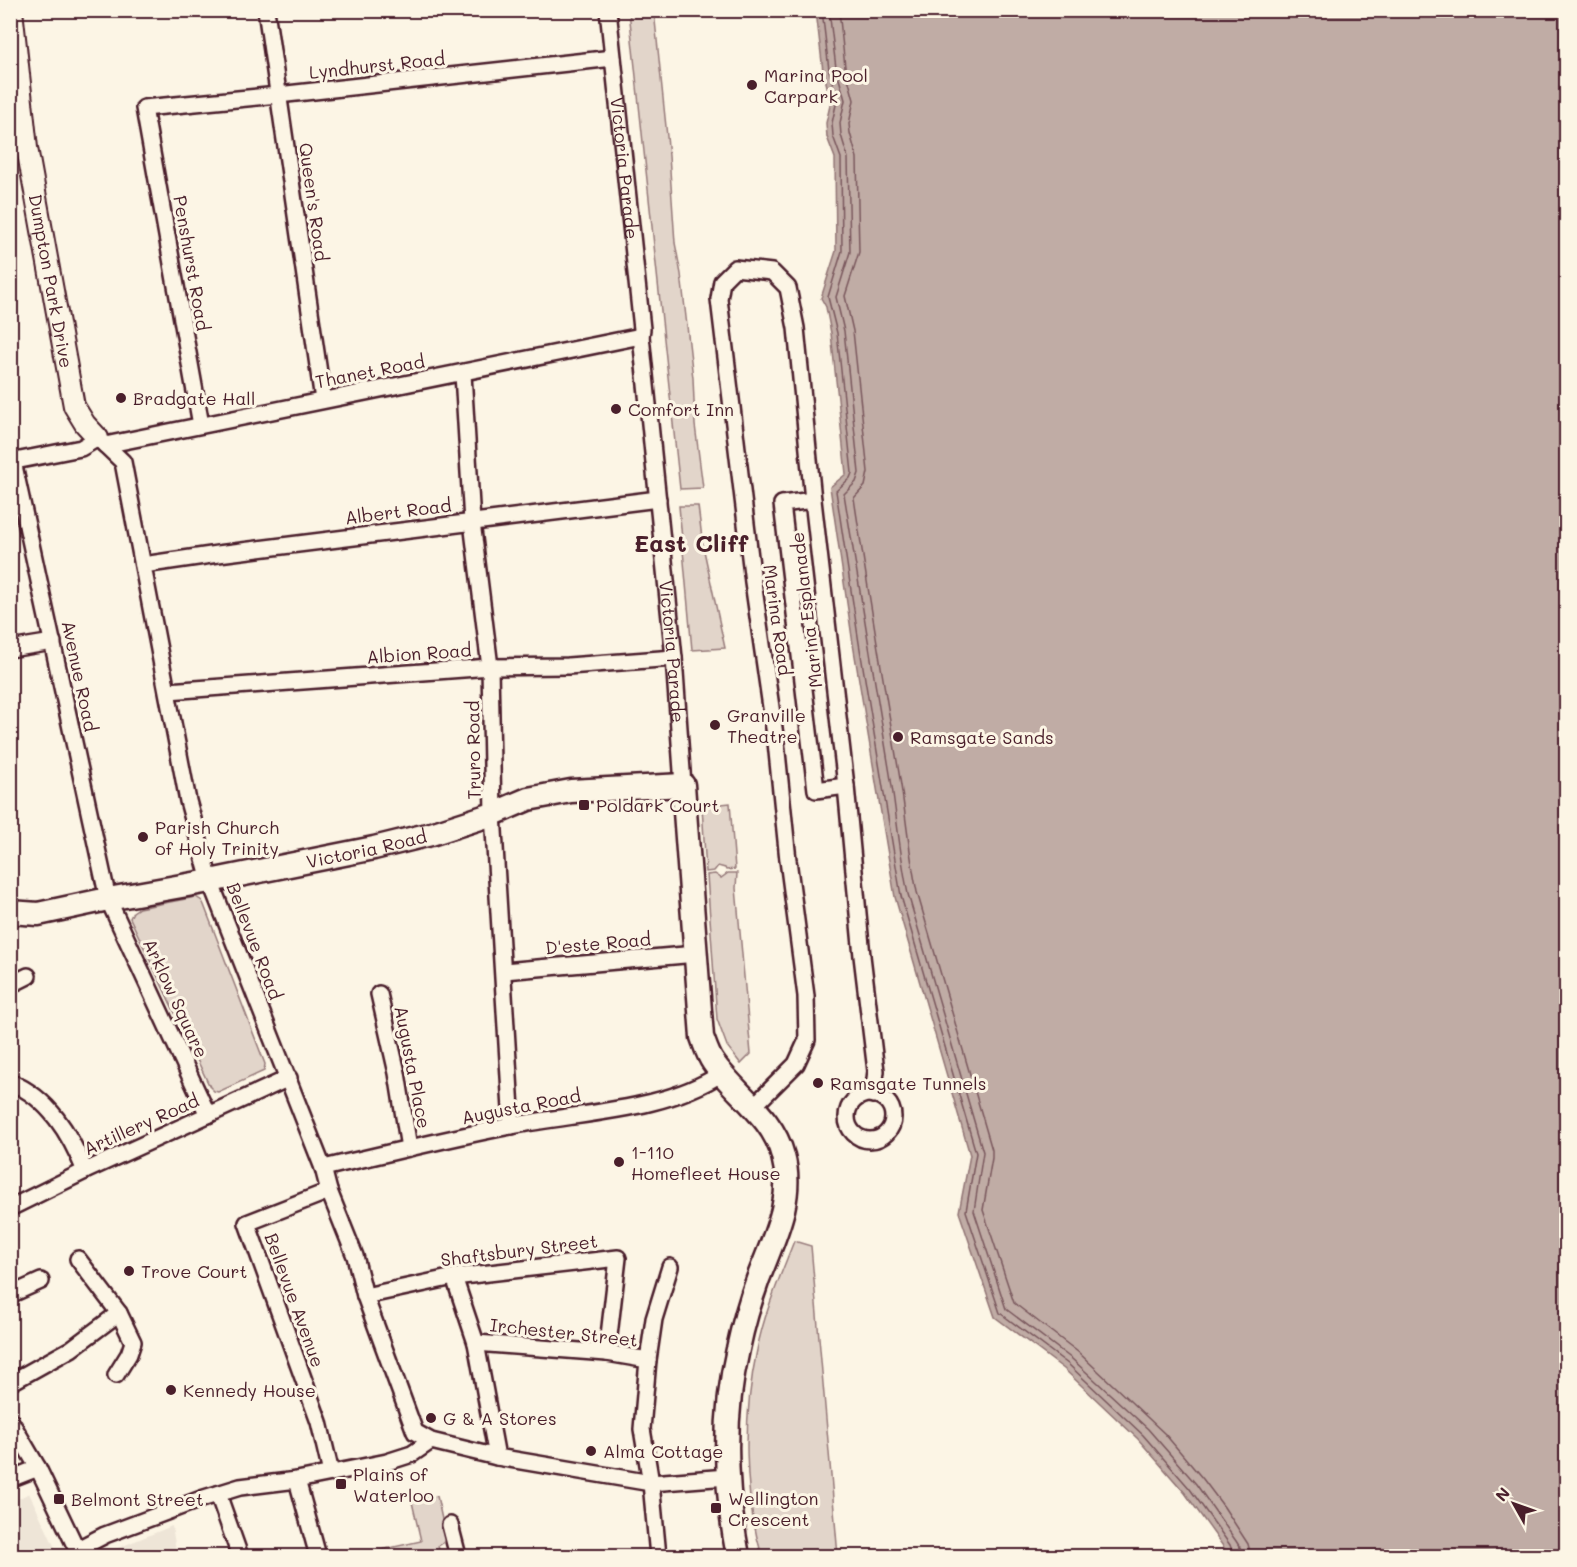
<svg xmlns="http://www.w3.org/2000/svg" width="1577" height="1567" font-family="Mali,sans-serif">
<rect width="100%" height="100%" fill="#fcf5e5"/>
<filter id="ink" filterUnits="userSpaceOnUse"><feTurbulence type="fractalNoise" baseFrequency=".0167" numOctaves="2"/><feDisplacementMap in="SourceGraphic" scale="12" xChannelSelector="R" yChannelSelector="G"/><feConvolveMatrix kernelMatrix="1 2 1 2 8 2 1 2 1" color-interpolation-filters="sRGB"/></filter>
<g filter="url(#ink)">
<path fill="#eee5d7" d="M29 1493 59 1556H11V1503Z
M172 1526 177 1556H98Z"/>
<path fill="#e2d5ca" stroke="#967a7a" stroke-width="1.5" d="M629 11H654L669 156 675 243 681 274 693 378 695 425 703 488 680 489Z
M679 506H698L703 546 725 648 692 650Z
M730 803 735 869 726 870 725 868 718 866 714 871 706 872 702 806Z
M728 873H737L736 888 751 1054 741 1064 727 1046 717 1019 707 875 715 874 721 878Z
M196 897 202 901 204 905 265 1064 264 1071 218 1092 214 1091 210 1087 130 918 133 912 139 908Z
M794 1241 811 1246 838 1556H762C743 1494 743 1414 757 1350 764 1313 780 1277 794 1241Z
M437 1496 446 1538 443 1543 438 1546 441 1556H377L376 1551 421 1541 412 1502Z"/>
<path fill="#c0aca5" stroke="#917474" stroke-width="1.5" d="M816 11H1566V1556H1230L1185 1493 1138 1439 1064 1369 995 1317 959 1212 970 1155 895 897 853 644 830 487 846 474 831 333 826 307 821 298 836 251 835 158 827 137 826 123 831 101 823 71Z"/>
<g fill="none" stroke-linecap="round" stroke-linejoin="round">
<path stroke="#79575c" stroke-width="1.5" d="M822 10 829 70 837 100 832 123 833 136 841 158 842 251 828 297 837 333 852 473 850 478 836 491 859 643 901 896 976 1153 966 1211 1000 1313 1068 1364 1143 1435 1190 1489 1230 1545 1234 1556
M829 10 836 68 845 100 840 123 841 135 848 158 850 252 836 297 844 331 859 473 856 482 844 494C859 590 875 685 891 780 897 818 900 856 908 894L983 1152 974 1211 1006 1309 1072 1359 1148 1429 1196 1484 1236 1541 1241 1549 1242 1556
M839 10 845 67 854 100 849 124 850 133 857 158 859 252 845 296 853 331 868 472 865 486 854 498C868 592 884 685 900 779 906 816 909 854 917 892L992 1150V1158L983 1210 1014 1303 1078 1352 1165 1434 1203 1479 1224 1507 1248 1544 1251 1556"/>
<defs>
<g id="minor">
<path d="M266 10 323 400"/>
<path id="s1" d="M608 10 642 329 641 336 674 658 683 785"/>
<path d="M463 374 472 522 490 667 493 814 512 1126"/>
<path d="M201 425 144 108 278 95 613 58"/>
<path d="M105 445 641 336"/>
<path d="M13 461 108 899 208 1115"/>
<path d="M10 462 81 448 98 438 123 462 188 801 210 881 323 1168 329 1191 355 1256 365 1296 415 1432 431 1441 497 1457 651 1483 727 1477"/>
<path d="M813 500 782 504 816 790 846 786"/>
<path d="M143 565 218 554 658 499"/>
<path d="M10 649 53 642"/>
<path d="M168 691 490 667 568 666 674 658"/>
<path d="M504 971 696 954"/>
<path d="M10 982 12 984 28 976"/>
<path d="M379 994 397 1073 409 1148"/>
<path d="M10 1082C49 1098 70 1134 85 1171"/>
<circle cx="870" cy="1117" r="23"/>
<path d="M753 1107 796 1064 807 1040 806 996 788 860 776 742 753 582 719 299 722 281 735 268 772 272 788 288 796 328 813 500 846 786 862 956 876 1071 873 1095"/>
<path d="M323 1168C386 1154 448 1138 511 1126 579 1112 664 1112 722 1073"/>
<path d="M329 1191 247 1223 319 1422 331 1473"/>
<path d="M10 1208 85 1171 289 1078"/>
<path d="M78 1259 119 1313 133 1342 129 1354 116 1375"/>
<path d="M454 1277 476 1343 497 1457"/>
<path d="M10 1295 41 1281"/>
<path d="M365 1296 454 1277 618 1258 607 1353"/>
<path d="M476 1343 607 1353 648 1360"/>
<path d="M10 1383 71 1349 119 1313"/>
<path d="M10 1420 38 1468 80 1556"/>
<path d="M10 1479 38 1468"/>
<path d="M297 1480 318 1556"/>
<path d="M218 1494 240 1556"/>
<path d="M450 1525 458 1556"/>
<path d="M78 1549 105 1535 201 1499 240 1487 297 1480 387 1462 412 1454 431 1441"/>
<path d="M658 1556 651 1483 642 1429 648 1360 654 1319 670 1267"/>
</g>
<g id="tertiary">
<path id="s2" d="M12 10 27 148 74 406 85 424 98 438"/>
</g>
<g id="secondary">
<path id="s3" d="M10 912 38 914 108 899 210 881 374 848 431 834 493 814 528 799 571 791 683 785 702 1037C705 1045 708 1055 713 1062 735 1094 773 1116 783 1156 795 1199 773 1239 758 1279 750 1301 743 1325 738 1349 722 1417 725 1488 738 1556"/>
</g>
</defs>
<use href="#minor" stroke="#4a1f2b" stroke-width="20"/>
<use href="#tertiary" stroke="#4a1f2b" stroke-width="24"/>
<use href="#secondary" stroke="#4a1f2b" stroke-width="27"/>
<use href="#minor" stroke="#fcf5e5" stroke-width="15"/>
<use href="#tertiary" stroke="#fcf5e5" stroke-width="20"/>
<use href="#secondary" stroke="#fcf5e5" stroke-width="22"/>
</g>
</g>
<g fill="#4a1f2b" stroke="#fcf5e5" stroke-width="2">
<circle cx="752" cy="85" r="6"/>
<circle cx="121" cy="398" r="6"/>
<circle cx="616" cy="409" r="6"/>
<circle cx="715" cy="725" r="6"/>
<circle cx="898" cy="737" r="6"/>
<rect x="578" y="799" width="12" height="12" rx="3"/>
<circle cx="143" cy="837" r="6"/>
<circle cx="818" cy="1083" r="6"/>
<circle cx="619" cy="1162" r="6"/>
<circle cx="129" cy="1271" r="6"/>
<circle cx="171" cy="1390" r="6"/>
<circle cx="431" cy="1418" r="6"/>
<circle cx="591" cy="1451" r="6"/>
<rect x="335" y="1478" width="12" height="12" rx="3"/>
<rect x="53" y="1493" width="12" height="12" rx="3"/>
<rect x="710" y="1502" width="12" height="12" rx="3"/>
</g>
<g text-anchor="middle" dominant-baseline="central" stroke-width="6" stroke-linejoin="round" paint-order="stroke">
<g font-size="18" fill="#4a1f2b" stroke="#fcf5e5">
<text transform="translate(377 65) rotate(-6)">Lyndhurst Road</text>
<text stroke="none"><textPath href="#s1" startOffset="159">Victoria Parade</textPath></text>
<text transform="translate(314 202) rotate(82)">Queen's Road</text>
<text transform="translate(192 263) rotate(80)">Penshurst Road</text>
<text stroke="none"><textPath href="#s2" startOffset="274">Dumpton Park Drive</textPath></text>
<text transform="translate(370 371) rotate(-11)">Thanet Road</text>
<text transform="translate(398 511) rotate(-7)">Albert Road</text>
<text transform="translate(806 610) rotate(-97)">Marina Esplanade</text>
<text transform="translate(778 620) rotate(82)">Marina Road</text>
<text stroke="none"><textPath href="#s1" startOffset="645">Victoria Parade</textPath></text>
<text transform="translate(419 653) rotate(-4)">Albion Road</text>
<text transform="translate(80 676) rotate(78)">Avenue Road</text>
<text transform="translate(473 750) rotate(-91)">Truro Road</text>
<text stroke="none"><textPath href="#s3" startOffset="363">Victoria Road</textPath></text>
<text transform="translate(255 941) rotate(69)">Bellevue Road</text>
<text transform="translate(598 943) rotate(-5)">D'este Road</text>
<text transform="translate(176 998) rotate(65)">Arklow Square</text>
<text transform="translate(413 1067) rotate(79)">Augusta Place</text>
<text transform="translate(521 1106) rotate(-11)">Augusta Road</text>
<text transform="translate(141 1124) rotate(-24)">Artillery Road</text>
<text transform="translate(519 1250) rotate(-7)">Shaftsbury Street</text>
<text transform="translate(295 1300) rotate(70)">Bellevue Avenue</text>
<text transform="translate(564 1332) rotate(6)">Irchester Street</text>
</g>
<g font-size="18" fill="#4a1f2b" stroke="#fcf5e5" text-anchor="start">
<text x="764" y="75">Marina Pool<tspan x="764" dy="21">Carpark</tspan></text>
<text x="133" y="398">Bradgate Hall</text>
<text x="628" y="409">Comfort Inn</text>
<text x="727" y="715">Granville<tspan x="727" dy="21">Theatre</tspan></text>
<text x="910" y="737">Ramsgate Sands</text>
<text x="596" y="805">Poldark Court</text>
<text x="155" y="827">Parish Church<tspan x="155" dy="21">of Holy Trinity</tspan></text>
<text x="830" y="1083">Ramsgate Tunnels</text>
<text x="631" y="1152">1-110<tspan x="631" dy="21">Homefleet House</tspan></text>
<text x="141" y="1271">Trove Court</text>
<text x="183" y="1390">Kennedy House</text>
<text x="443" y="1418">G &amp; A Stores</text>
<text x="603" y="1451">Alma Cottage</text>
<text x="353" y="1474">Plains of<tspan x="353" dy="21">Waterloo</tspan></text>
<text x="728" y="1498">Wellington<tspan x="728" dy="21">Crescent</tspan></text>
<text x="71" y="1499">Belmont Street</text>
</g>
<g font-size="24" font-weight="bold" fill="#4a1f2b" stroke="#fcf5e5">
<text x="691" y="542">East Cliff</text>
</g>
</g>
<rect width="1577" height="1567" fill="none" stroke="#fcf5e5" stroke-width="36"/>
<rect x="18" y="18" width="1541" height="1531" fill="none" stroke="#4a1f2b" stroke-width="2" filter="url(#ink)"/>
<g transform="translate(1514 1504) rotate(310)" stroke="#fcf5e5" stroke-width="4.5" paint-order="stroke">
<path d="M0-4.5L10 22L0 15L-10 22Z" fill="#4a1f2b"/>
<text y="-9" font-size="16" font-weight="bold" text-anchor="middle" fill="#4a1f2b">N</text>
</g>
</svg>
